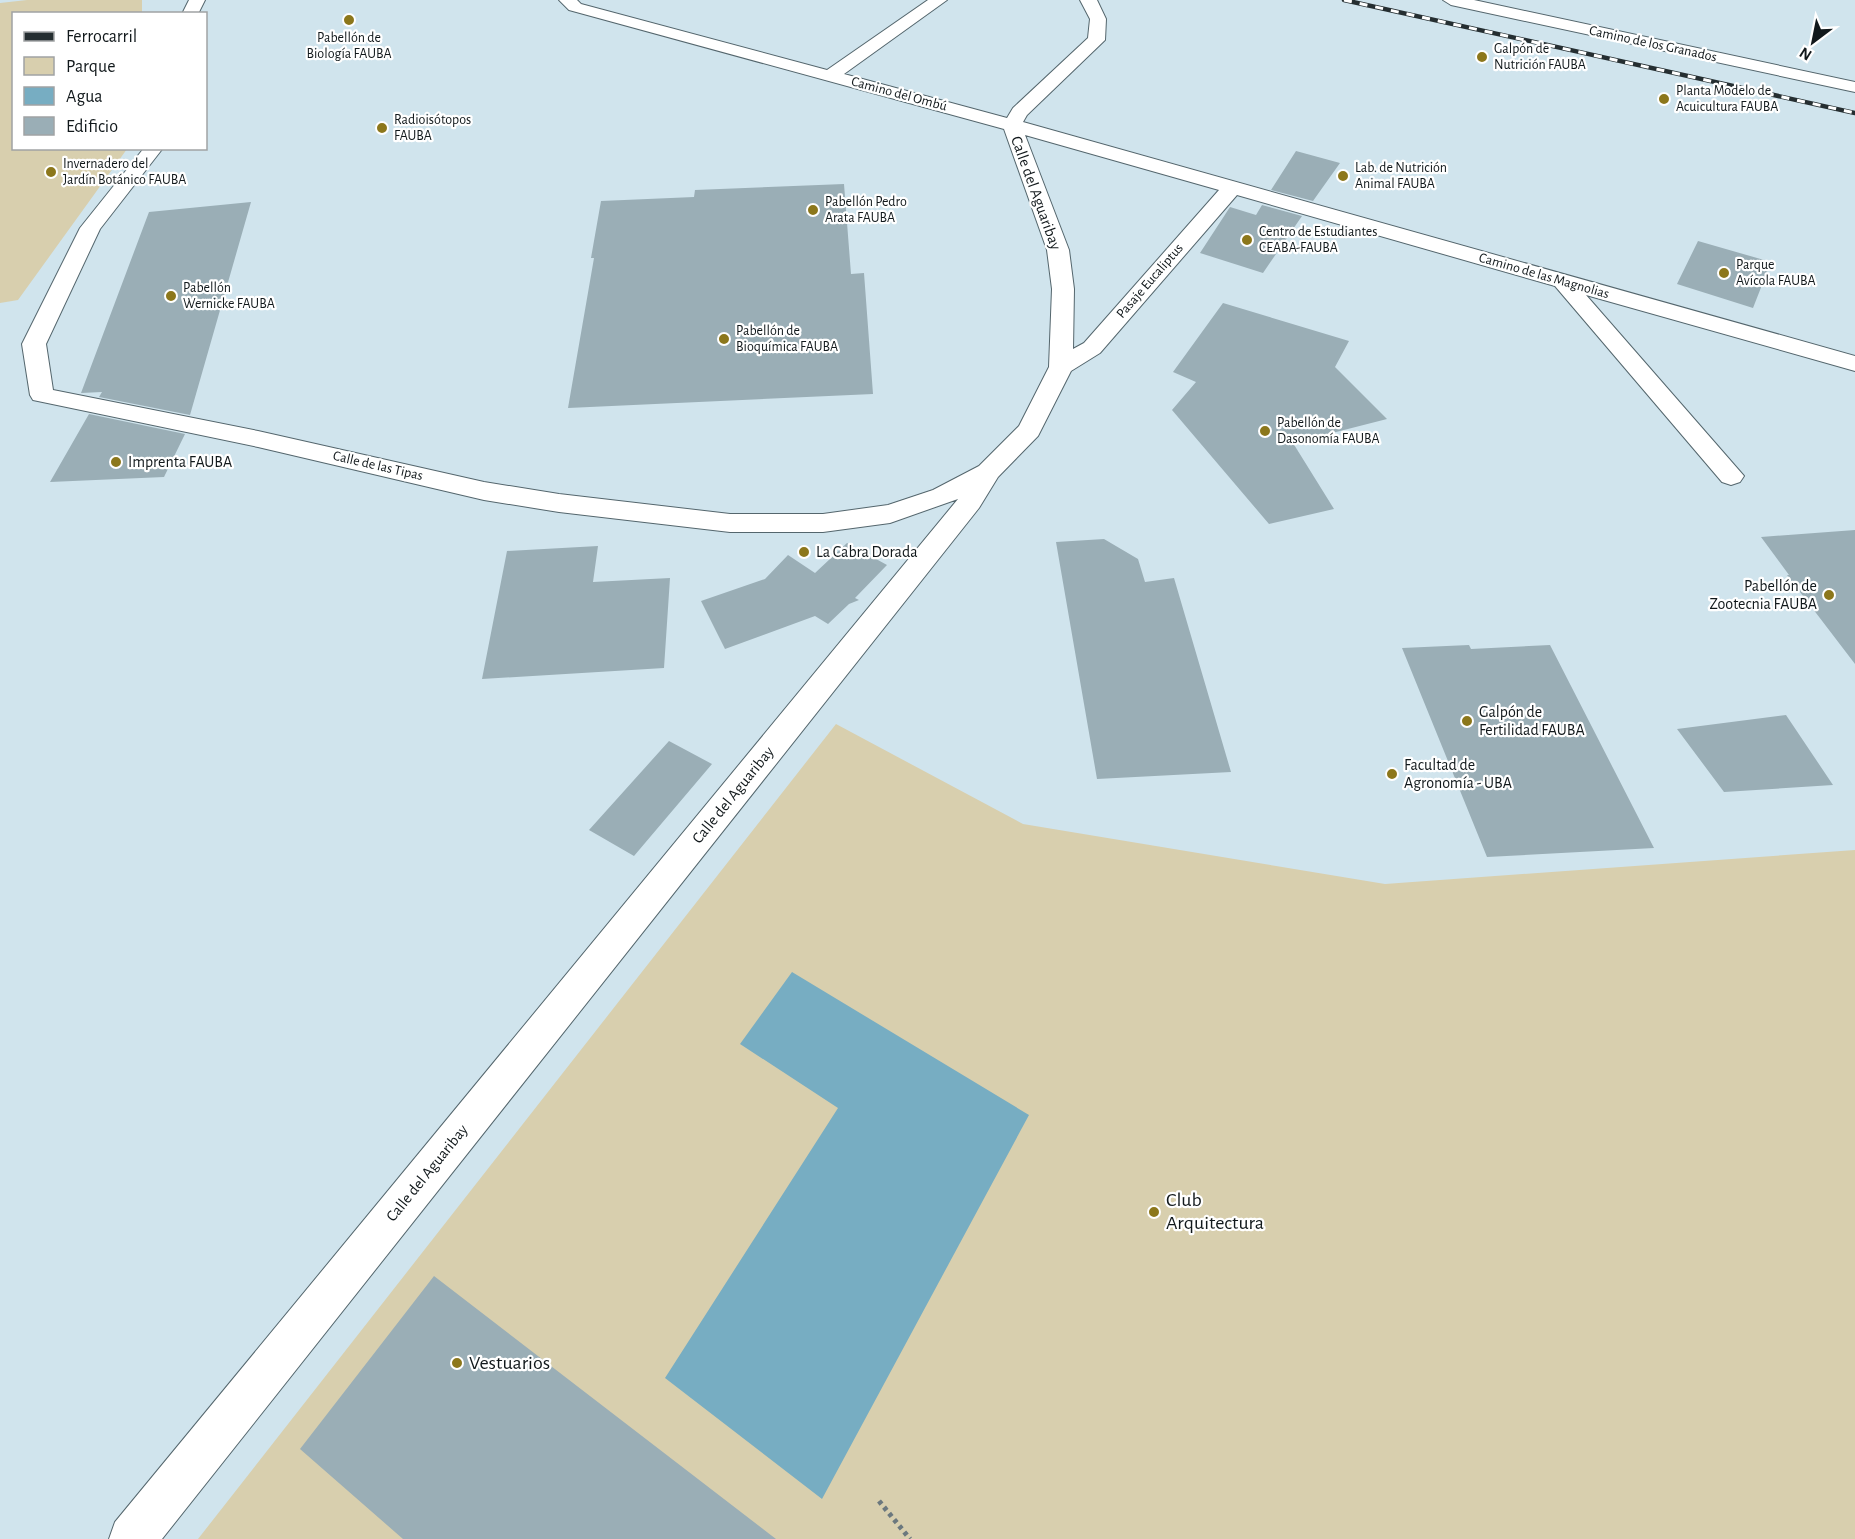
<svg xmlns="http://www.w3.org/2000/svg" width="1855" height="1539" font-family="'Alegreya Sans',sans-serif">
<rect width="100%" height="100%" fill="#d0e4ed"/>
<path fill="#d8cfae" d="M27 0H142V13L14 14V148L127 149 18 300 0 303V3Z
M836 724 1023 824 1385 884 1855 850V1539H198Z"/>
<path fill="#77adc2" d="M792 972 1029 1115 822 1499 665 1378 838 1108 740 1044Z"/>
<path fill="#9aaeb6" d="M1296 151 1340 163 1313 201 1271 190Z
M844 184 851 274 864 273 873 394 568 408 594 258H591L601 201 694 197 695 190Z
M251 202 190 415 99 397 102 392 81 393 149 212Z
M1262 205 1302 216 1263 273 1200 253 1230 207 1256 215Z
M1698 241 1771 262 1753 308 1677 284Z
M1223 303 1349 341 1335 367 1387 419 1293 443 1334 509 1269 524 1172 410 1196 382 1173 372Z
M89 414 185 434 164 477 50 482Z
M1855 530V664L1787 575H1789L1761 537Z
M1104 539 1138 559 1145 582 1174 578 1231 772 1097 779 1056 542Z
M847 543 887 565 855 598 859 600 849 604 828 624 815 616 725 649 701 601 765 579 788 555 815 573Z
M598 546 593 582 670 578 664 668 482 679 507 551Z
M1469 645 1471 649 1550 645 1654 848 1487 857 1402 648Z
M1786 715 1833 785 1724 792 1677 729Z
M669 741 712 764 634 856 589 830Z
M434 1276 776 1539H403L300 1449Z"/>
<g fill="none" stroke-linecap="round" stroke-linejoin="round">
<defs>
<path id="lane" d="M189 0H205L198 14H182Z
M559 0H577L581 4 827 70 928 0H947L844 74 1007 118 1013 108 1088 38 1090 19 1080 0H1097L1106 19 1105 40 1027 115 1023 122 1855 356V371L1586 295 1744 476 1740 482 1731 485 1722 482 1555 286 1237 195 1100 353 1071 371 1038 436 998 477 979 508 162 1539H109L115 1522 958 499 890 523 823 532H730L559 512 484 500 258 447 33 400 30 395 22 344 80 228 144 148H163L100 229 46 344 53 390 258 431 484 482 559 494 730 514H823L888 505 933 490 979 466 1019 426 1049 367 1052 289 1047 250 1004 129 569 10ZM1025 135 1219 190 1084 343 1073 349 1074 289 1069 250Z
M1443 0H1474L1855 82V92L1451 5Z"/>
</defs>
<use href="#lane" stroke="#54666d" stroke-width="2"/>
<path stroke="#6b787e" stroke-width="5" stroke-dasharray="4 4" stroke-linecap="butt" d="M879 1501 910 1539"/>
<use href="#lane" fill="#fff" fill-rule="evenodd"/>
<defs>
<path id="rail" d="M1344 0 1855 113"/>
</defs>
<use href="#rail" stroke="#252e31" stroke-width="4.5"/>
<use href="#rail" stroke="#fff" stroke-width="3" stroke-dasharray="8" stroke-linecap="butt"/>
</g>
<g fill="#8c771b" stroke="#fff" stroke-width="2">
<circle cx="349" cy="20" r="6"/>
<circle cx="1482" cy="57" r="6"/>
<circle cx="1664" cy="99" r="6"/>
<circle cx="382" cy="128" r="6"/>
<circle cx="51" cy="172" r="6"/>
<circle cx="1343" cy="176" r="6"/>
<circle cx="813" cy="210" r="6"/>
<circle cx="1247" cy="240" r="6"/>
<circle cx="1724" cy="273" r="6"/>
<circle cx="171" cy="296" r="6"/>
<circle cx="724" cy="339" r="6"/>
<circle cx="1265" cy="431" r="6"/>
<circle cx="116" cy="462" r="6"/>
<circle cx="804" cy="552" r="6"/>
<circle cx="1829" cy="595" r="6"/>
<circle cx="1467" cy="721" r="6"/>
<circle cx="1392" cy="774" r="6"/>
<circle cx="1154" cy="1212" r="6"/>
<circle cx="457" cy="1363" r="6"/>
</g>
<g text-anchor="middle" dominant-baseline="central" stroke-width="4.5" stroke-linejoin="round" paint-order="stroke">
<g font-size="14" fill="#11181b" stroke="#fff" text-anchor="start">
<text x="349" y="38" text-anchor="middle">Pabellón de<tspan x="349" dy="16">Biología FAUBA</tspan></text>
<text x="1494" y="49">Galpón de<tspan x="1494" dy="16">Nutrición FAUBA</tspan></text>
<text x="1676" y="91">Planta Modelo de<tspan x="1676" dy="16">Acuicultura FAUBA</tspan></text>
<text x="394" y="120">Radioisótopos<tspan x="394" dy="16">FAUBA</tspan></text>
<text x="63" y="164">Invernadero del<tspan x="63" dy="16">Jardín Botánico FAUBA</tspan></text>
<text x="1355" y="168">Lab. de Nutrición<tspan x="1355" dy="16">Animal FAUBA</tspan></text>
<text x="825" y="202">Pabellón Pedro<tspan x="825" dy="16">Arata FAUBA</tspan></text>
<text x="1259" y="232">Centro de Estudiantes<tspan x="1259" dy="16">CEABA-FAUBA</tspan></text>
<text x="1736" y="265">Parque<tspan x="1736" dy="16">Avícola FAUBA</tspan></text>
<text x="183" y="288">Pabellón<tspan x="183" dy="16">Wernicke FAUBA</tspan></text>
<text x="736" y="331">Pabellón de<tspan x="736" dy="16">Bioquímica FAUBA</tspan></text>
<text x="1277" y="423">Pabellón de<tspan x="1277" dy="16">Dasonomía FAUBA</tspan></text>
</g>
<g font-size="14" fill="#11181b" stroke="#fff">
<text transform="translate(1653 44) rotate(12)">Camino de los Granados</text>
<text transform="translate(899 94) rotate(15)">Camino del Ombú</text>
<text transform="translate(1544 276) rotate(16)">Camino de las Magnolias</text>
<text transform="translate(1150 281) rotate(-49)">Pasaje Eucaliptus</text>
<text transform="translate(378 466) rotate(13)">Calle de las Tipas</text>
</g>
<g font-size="16" fill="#11181b" stroke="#fff">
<text transform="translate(1036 193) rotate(70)">Calle del Aguaribay</text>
<text transform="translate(733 795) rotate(-51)">Calle del Aguaribay</text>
<text transform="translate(427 1173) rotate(-51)">Calle del Aguaribay</text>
</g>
<g font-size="16" fill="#11181b" stroke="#fff" text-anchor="start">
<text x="128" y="462">Imprenta FAUBA</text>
<text x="816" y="552">La Cabra Dorada</text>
<text x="1817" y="586" text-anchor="end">Pabellón de<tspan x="1817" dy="18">Zootecnia FAUBA</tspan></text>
<text x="1479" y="712">Galpón de<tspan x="1479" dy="18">Fertilidad FAUBA</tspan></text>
<text x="1404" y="765">Facultad de<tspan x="1404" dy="18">Agronomía - UBA</tspan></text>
</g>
<g font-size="20" fill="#11181b" stroke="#fff" text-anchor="start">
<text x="1166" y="1200">Club<tspan x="1166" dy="23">Arquitectura</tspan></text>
<text x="469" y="1363">Vestuarios</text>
</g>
</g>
<rect x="12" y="12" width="195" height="138" fill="#ffffff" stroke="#a0a3a4" stroke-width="1.5"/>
<rect x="24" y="32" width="30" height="9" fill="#252e31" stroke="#a0a3a4" stroke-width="1.5"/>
<text x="66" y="42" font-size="18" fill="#11181b">Ferrocarril</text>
<rect x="24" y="57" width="30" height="18" fill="#d8cfae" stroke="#a0a3a4" stroke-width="1.5"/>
<text x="66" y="72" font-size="18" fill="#11181b">Parque</text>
<rect x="24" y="87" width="30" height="18" fill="#77adc2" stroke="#a0a3a4" stroke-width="1.5"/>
<text x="66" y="102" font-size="18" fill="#11181b">Agua</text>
<rect x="24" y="117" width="30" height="18" fill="#9aaeb6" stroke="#a0a3a4" stroke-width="1.5"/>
<text x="66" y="132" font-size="18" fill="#11181b">Edificio</text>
<g transform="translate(1813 42) rotate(212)" stroke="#ffffff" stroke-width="4.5" paint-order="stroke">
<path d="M0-4.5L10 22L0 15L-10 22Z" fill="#11181b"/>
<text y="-9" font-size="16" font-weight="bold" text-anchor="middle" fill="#11181b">N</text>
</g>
</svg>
